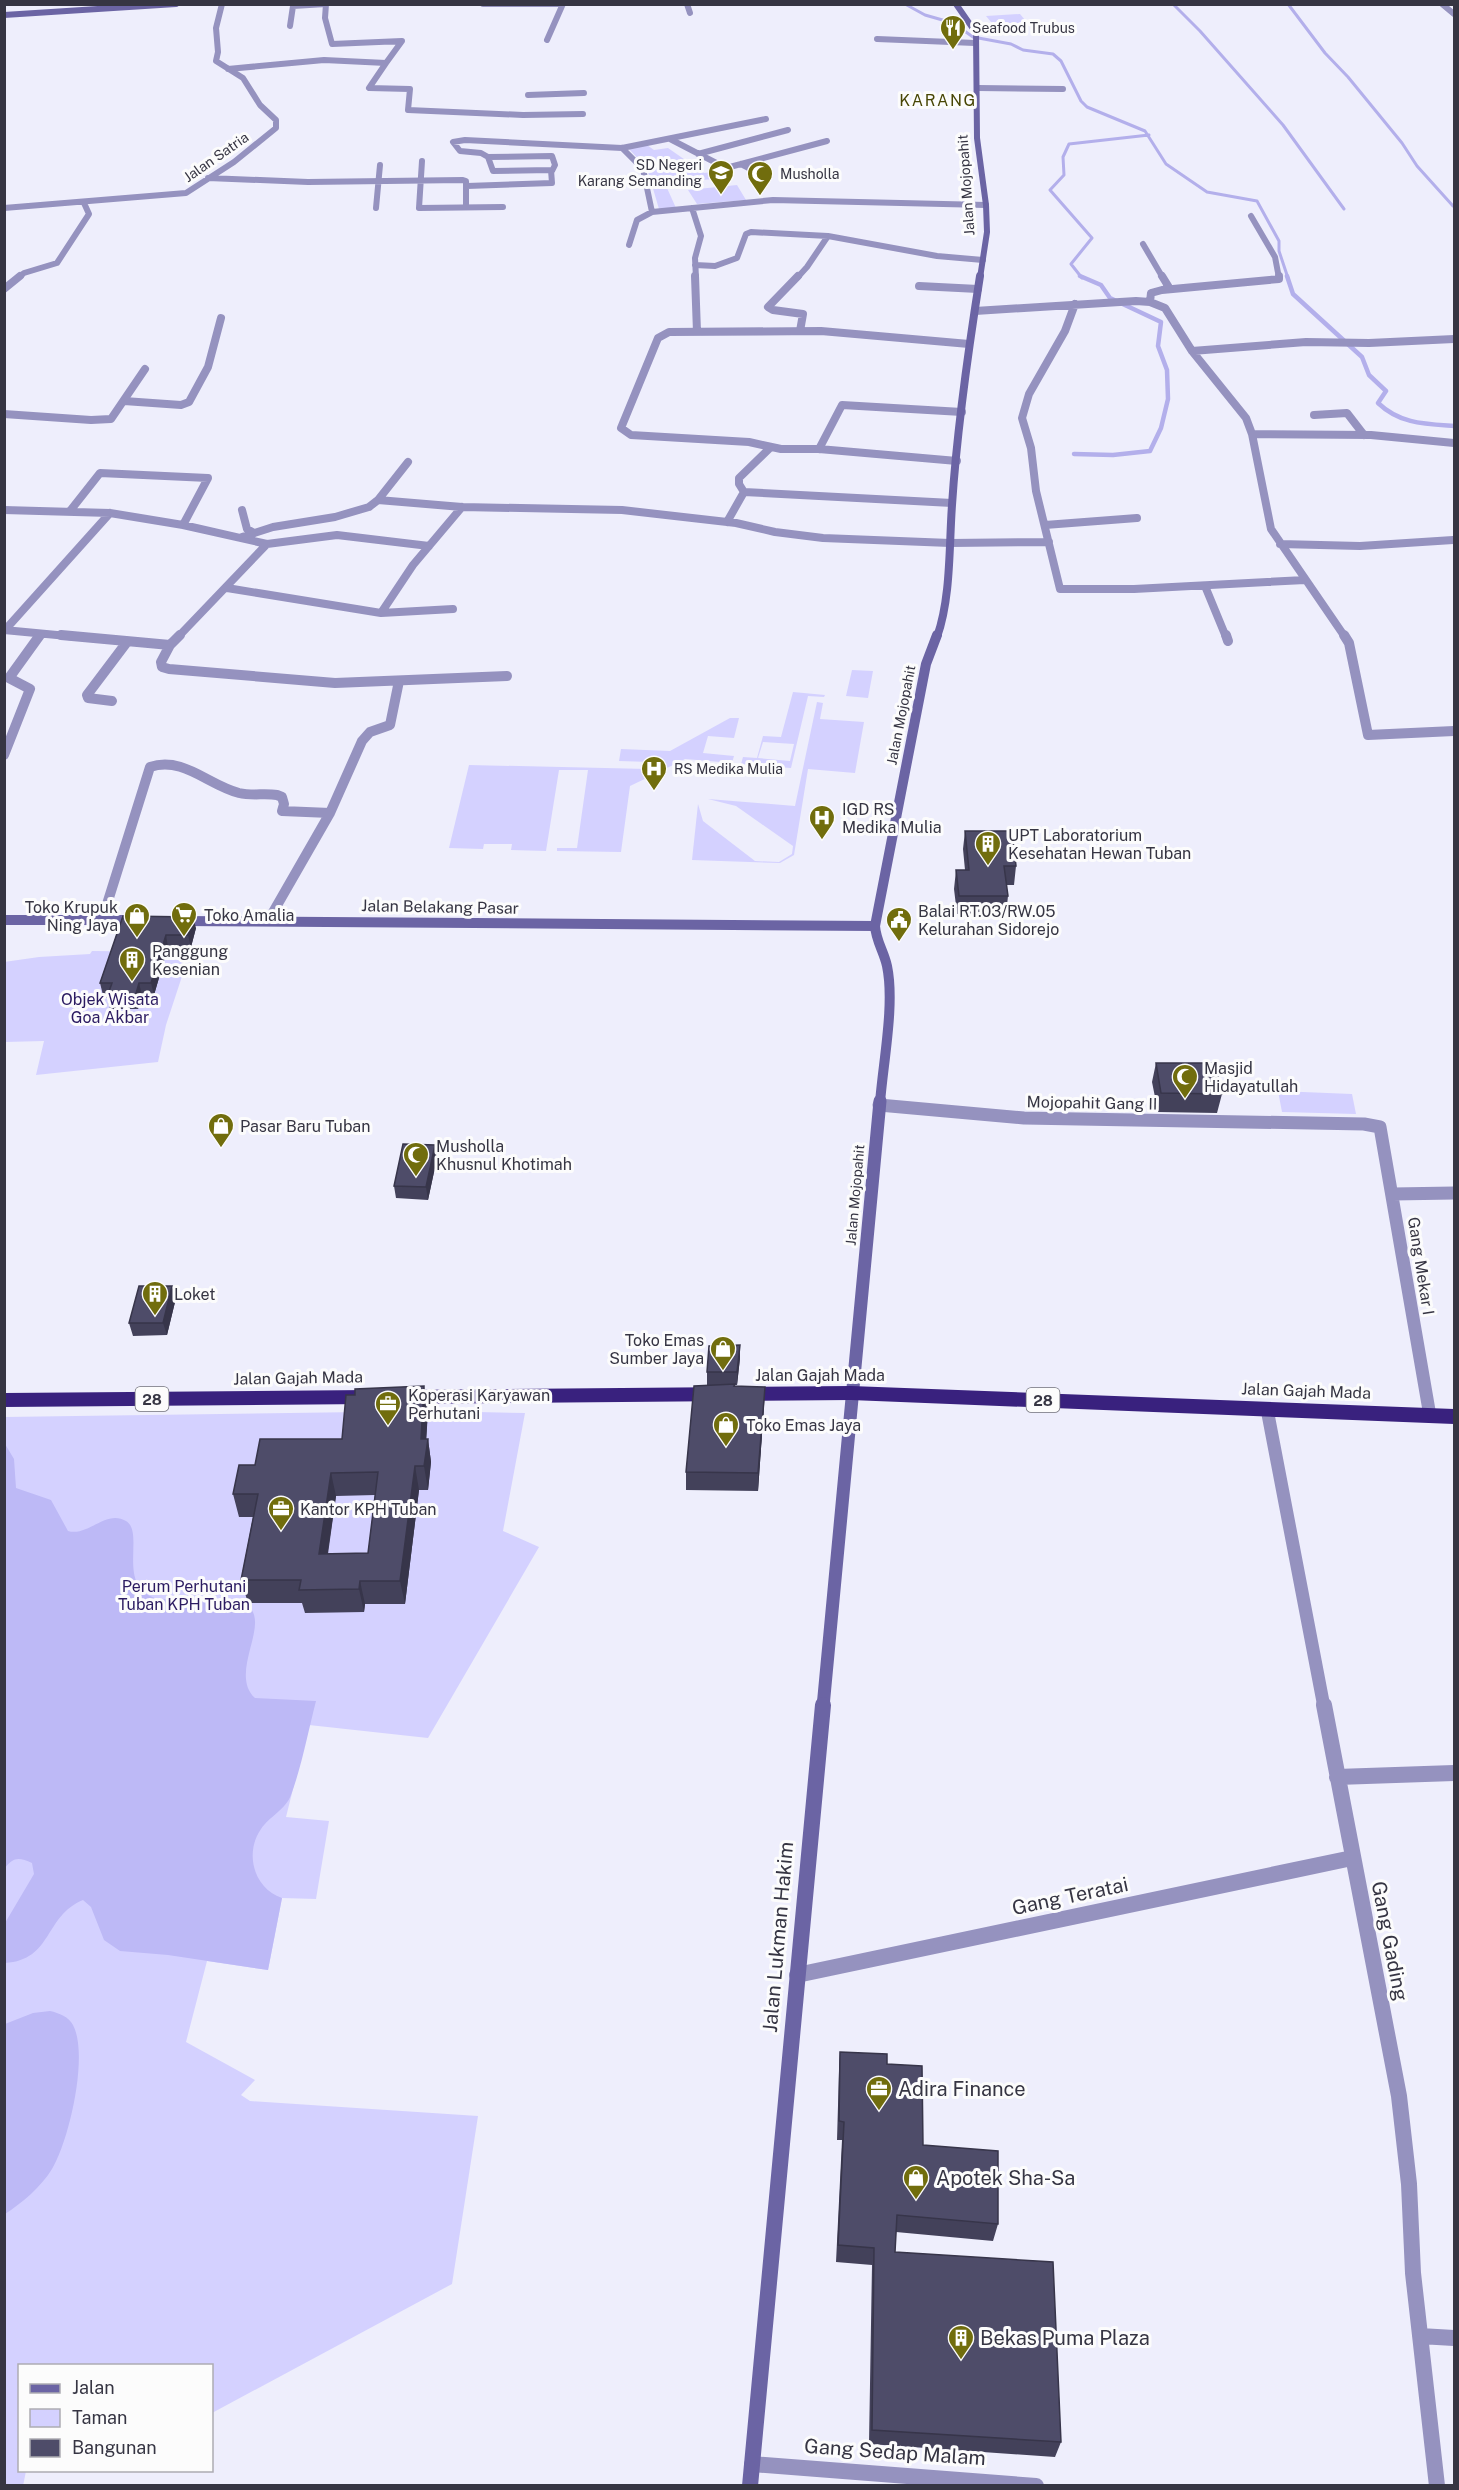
<svg xmlns="http://www.w3.org/2000/svg" width="1459" height="2490" font-family="'Public Sans',sans-serif">
<rect width="100%" height="100%" fill="#eeeefc"/>
<path fill="#d4d1ff" fill-rule="evenodd" d="M1020 14 1030 26 996 28 986 16Z
M647 145 654 150 668 148 704 173 713 172 727 179C708 180 683 178 667 188L676 208 659 209 647 168 629 149Z
M737 185 746 200 697 204 688 190Z
M852 670 873 671 868 698 846 696Z
M793 692 825 695 824 697 808 696 791 768 741 764 743 757 757 758 763 736 781 737ZM763 742 794 744 790 761 758 758Z
M817 702 823 703 820 719 864 722 855 773 808 769 794 855 780 863 692 860 698 804 703 821 755 861 779 862 792 854 793 846 736 806 708 799 795 806Z
M730 718H739L734 738 708 736 703 753 734 756 732 763 685 759 663 770 651 762 619 761 621 749 670 751Z
M469 765 648 769 655 774 630 786 621 852 557 851V848H577L588 770H559L546 851 511 850 512 844H484L483 849 449 848Z
M92 951 190 952 166 1025 158 1062 36 1075 44 1041 5 1042 4 962 39 957 90 954Z
M1278 1091 1352 1094 1356 1114 1282 1112Z
M433 1411 525 1413 503 1531 539 1547 428 1738 309 1725 286 1817 329 1821 316 1899 282 1898 268 1970 207 1961 186 2042 255 2080 241 2095 250 2101 478 2116 452 2284 212 2413V2366H20V2470L26 2471 23 2486 4 2485V1417Z"/>
<path fill="#bdb9f6" d="M5 1444 14 1459 16 1488 51 1500 68 1531C88 1537 106 1509 126 1521 146 1533 114 1589 159 1599 180 1600 218 1596 237 1601 282 1612 225 1670 255 1698L316 1701C308 1732 302 1765 291 1795 286 1809 269 1817 261 1829 244 1853 254 1889 282 1898L268 1970 168 1955 120 1951 104 1940 91 1907 83 1900C44 1916 53 1960 5 1963V1923L34 1874 32 1863C19 1857 13 1857 5 1868Z
M50 2011C59 2013 69 2017 73 2025 89 2055 69 2141 52 2169 41 2187 22 2203 5 2214V2024L33 2013Z"/>
<g fill="none" stroke-linecap="round" stroke-linejoin="round">
<path stroke="#b3afeb" stroke-width="3" d="M905 4 925 15 953 23 973 37 1011 44 1023 50 1053 54 1061 61 1081 101 1087 107 1145 131 1166 164 1207 192 1257 201 1279 241V251L1288 278
M1173 4 1200 31 1283 125 1344 209
M1288 4 1325 53 1348 77 1402 143 1417 166 1453 206
M1082 278 1071 264 1092 238 1050 190 1064 175 1063 157 1069 144 1149 135"/>
<path stroke="#b3afeb" stroke-width="4.5" d="M1287 276 1293 294 1362 357 1369 375 1386 391 1378 403C1400 424 1425 424 1454 426
M1074 454 1113 455 1150 451 1161 428 1168 399 1167 370 1158 346 1161 322 1110 298 1101 285 1080 276"/>
<path stroke="#9592bf" stroke-width="6" d="M326 4 325 18 332 44 402 41 386 63
M483 4H563
M687 4 690 13
M1442 4 1454 14
M290 26 293 6 326 4
M877 39 975 43
M547 40 562 6
M228 69 324 60 386 63 369 88 410 89 408 110 523 115 583 114
M978 88 1063 89
M528 95 584 93
M670 139 726 168 827 141
M622 148 643 169 652 212
M698 154 788 130
M422 161 419 208 503 207
M741 164 760 174
M552 171 555 165 552 156 488 157 481 153 460 151 453 142 465 140 622 148 766 119
M208 178 308 182 463 180 466 181V207
M467 186 552 183 551 170 493 171 488 157
M4 208 186 193 234 162 276 128V120L260 105 243 78 216 61 218 52 216 28 222 4
M376 208 380 165
M692 208 701 236 695 258 696 278
M1251 216 1275 257 1279 278
M1143 244 1163 278
M629 245 637 220 652 212 773 200 986 205
M695 265 715 266 737 258 746 234 751 232 828 236
M18 278 24 273 57 263 89 214 84 203
M797 278 807 267 828 236 937 256 983 260"/>
<path stroke="#9592bf" stroke-width="8" d="M695 276 697 332
M798 276 768 307 773 310 803 314 800 331
M1162 276 1170 289
M919 286 978 289
M4 289 20 276
M1150 302 1151 293 1162 290 1279 279V276
M1075 304 1065 331 1029 394 1022 418 1031 448 1036 491 1060 589H1134L1305 580
M975 311 1136 301 1150 302 1165 308 1192 351 1246 418 1252 434 1271 529 1345 637
M1192 351 1306 342 1369 343 1454 339
M124 401 181 405 189 402 208 367 221 318
M4 414 91 420 111 419 145 369
M1314 415 1347 413 1364 435
M1252 434 1371 435 1454 443
M819 449 842 405 962 412
M957 461 819 449H781L749 442 631 435 621 428 658 338 669 332 821 331 969 344
M744 492 739 484V478L771 447
M378 500 462 507 622 510 736 523 775 532 823 538 950 543 1049 542
M4 510 110 513 183 525 267 544 178 637
M242 510 247 529 254 533
M70 511 100 473 208 478 183 525
M727 522 744 492 952 503
M1045 525 1137 518
M242 537 273 527 335 517 369 507 378 500 408 462
M267 544 337 535 429 546
M1280 544 1360 546 1453 540
M1205 586 1226 637
M227 588 381 613 413 565 462 507
M381 613 453 609
M4 630 78 637
M5 630 110 513
M39 637 41 634"/>
<path stroke="#9592bf" stroke-width="10" d="M61 635 170 645 180 635
M1226 635 1228 641
M1344 635 1349 643 1368 735 1454 731
M170 645 161 662 162 667 169 669 335 683 507 676
M112 701 88 698 87 695 127 642
M4 755 30 689 9 678 40 635
M102 920 150 767C183 756 208 785 239 793 252 796 265 793 277 795L282 797 284 804 282 811 330 813
M268 921 330 813 362 741 370 732 390 725 399 681"/>
<path stroke="#9592bf" stroke-width="13" d="M879 1105 1024 1118 1364 1124 1380 1127 1430 1416
M1393 1194 1454 1193
M1267 1409 1324 1707"/>
<path stroke="#9592bf" stroke-width="16" d="M1324 1705 1399 2096 1409 2184 1413 2273 1437 2486
M1337 1777 1454 1773
M797 1975 1352 1858
M1420 2336 1454 2338
M752 2464 1036 2486"/>
<path stroke="#6b64a4" stroke-width="6" d="M956 4 976 33 977 138 986 205 987 232 980 278
M4 15 176 4"/>
<path stroke="#6b64a4" stroke-width="8" d="M937 637C951 598 949 546 952 505 957 428 968 352 980 276"/>
<path stroke="#6b64a4" stroke-width="10" d="M4 920H138
M180 921 875 926
M880 1103C883 1063 895 1004 887 966 884 952 876 941 875 926L926 664 937 635"/>
<path stroke="#6b64a4" stroke-width="13" d="M823 1707 880 1101"/>
<path stroke="#6b64a4" stroke-width="16" d="M750 2486 823 1705"/>
<path fill="#39217e" fill-rule="evenodd" d="M851 1386 1454 1409V1424L851 1400 402 1404 395 1402 392 1397 395 1392 402 1390Z
M369 1390 376 1392 379 1397 376 1402 369 1404 4 1407V1393Z"/>
</g>
<path fill="#43415a" fill-rule="evenodd" d="M965 831 1016 866 1014 885H1006L1008 896 1006 915 957 914 954 889 956 870H965L963 849Z
M123 916 196 928 191 947H168L154 995H142L138 1009H110L107 997 108 995H103L100 983Z
M1156 1063 1222 1094 1217 1113 1158 1112 1152 1082Z
M437 1158 428 1200 396 1198 394 1186Z
M176 1298 167 1335 133 1336 129 1323Z
M740 1358 737 1385H735V1386L764 1406 758 1491 686 1490V1472L707 1385V1372Z
M428 1410 426 1439H428L431 1462 428 1490H419L405 1604H365L364 1612 305 1613 302 1603H248L241 1580 253 1517H239L233 1494 255 1465 342 1439ZM375 1495 368 1553 328 1554 336 1496Z
M840 2052 887 2064 923 2145 998 2224 993 2241 896 2232 895 2252 1061 2442 1055 2457 869 2444 872 2265 836 2262 842 2140H837L839 2071Z"/>
<path fill="#37354a" d="M193 917 196 928 191 947 188 935Z
M166 935 168 947 154 995 151 983Z
M139 983 142 995 138 1009 135 997Z
M435 1145 437 1158 428 1200 426 1187Z
M172 1286 176 1298 167 1335 163 1323Z
M740 1345V1358L737 1385V1372Z
M424 1386 428 1410 425 1462 421 1439Z
M765 1387 764 1406 758 1491V1473Z
M428 1439 431 1462 428 1490 424 1466Z
M415 1466 419 1490 405 1604 400 1581Z
M331 1473 336 1496 324 1577 319 1554Z
M360 1581 365 1604 364 1612 359 1589Z"/>
<path fill="#4e4c69" stroke="#37354a" stroke-width="1.5" fill-rule="evenodd" d="M965 831H1012L1016 866H1004L1008 896H959L956 870H969Z
M123 916 193 917 188 935H166L151 983H139L135 997H107L112 983H100Z
M1156 1063H1215L1222 1094 1161 1093Z
M403 1144 435 1145 426 1187 394 1186Z
M139 1286H172L163 1323H129Z
M740 1345 737 1372H707L709 1346Z
M735 1384 734 1386 765 1387 758 1473 686 1472 694 1386Z
M424 1386 421 1439H428L424 1466H415L400 1581H360L359 1589 299 1590 301 1580H241L258 1494H233L239 1465H255L260 1439H342L346 1395H355V1389ZM378 1472 368 1553 319 1554 331 1473Z
M840 2052 887 2054V2064L922 2066 923 2145 998 2151V2224L897 2215 895 2252 1053 2262 1061 2442 872 2430 874 2248 838 2245 844 2122 839 2121Z"/>
<defs>
<symbol id="restaurant-pin" viewBox="-11 -11 22 30"><path d="M0 17L-7.5 6A9.5 9.5 0 1 1 7.5 6Z" fill="#716d0d" stroke="#fcfcfc"/><path d="M-5-6h1v4h1v-4h1v4h1v-4h1v5L-1.5 .5V6h-2V.5L-5-1ZM5-6V6H3V1.5H1.5Q1.5-4 5-6Z" fill="#fff"/></symbol>
<symbol id="school-pin" viewBox="-11 -11 22 30"><path d="M0 17L-7.5 6A9.5 9.5 0 1 1 7.5 6Z" fill="#716d0d" stroke="#fcfcfc"/><path d="M0-5L7-2L0 1L-7-2ZM-4 1L0 2.5L4 1V4Q0 6-4 4Z" fill="#fff"/></symbol>
<symbol id="mosque-pin" viewBox="-11 -11 22 30"><path d="M0 17L-7.5 6A9.5 9.5 0 1 1 7.5 6Z" fill="#716d0d" stroke="#fcfcfc"/><path d="M3.5-4.9A6 6 0 1 0 3.5 4.9A5 5 0 1 1 3.5-4.9Z" fill="#fff"/></symbol>
<symbol id="hospital-pin" viewBox="-11 -11 22 30"><path d="M0 17L-7.5 6A9.5 9.5 0 1 1 7.5 6Z" fill="#716d0d" stroke="#fcfcfc"/><path d="M-5-5h3v3.5h4V-5h3V5h-3V1.5h-4V5h-3Z" fill="#fff"/></symbol>
<symbol id="building-pin" viewBox="-11 -11 22 30"><path d="M0 17L-7.5 6A9.5 9.5 0 1 1 7.5 6Z" fill="#716d0d" stroke="#fcfcfc"/><path d="M-4-6H4V6H1V3H-1V6H-4ZM-2.5-4.3h1.7v1.8h-1.7ZM.8-4.3h1.7v1.8H.8ZM-2.5-1h1.7V.8h-1.7ZM.8-1h1.7V.8H.8Z" fill="#fff"/></symbol>
<symbol id="supermarket-pin" viewBox="-11 -11 22 30"><path d="M0 17L-7.5 6A9.5 9.5 0 1 1 7.5 6Z" fill="#716d0d" stroke="#fcfcfc"/><path d="M-6-5.5h2.5l.6 2H6L4.5 2H-2.5L-4.4-4H-6ZM-1.5 3.2a1.3 1.3 0 1 0 .1 0ZM3 3.2a1.3 1.3 0 1 0 .1 0Z" fill="#fff"/></symbol>
<symbol id="shop-pin" viewBox="-11 -11 22 30"><path d="M0 17L-7.5 6A9.5 9.5 0 1 1 7.5 6Z" fill="#716d0d" stroke="#fcfcfc"/><path d="M-5-2.5h2.3a2.7 3.5 0 0 1 5.4 0H5L5.5 6h-11ZM-1.5-2.5h3a1.5 2.3 0 0 0-3 0Z" fill="#fff"/></symbol>
<symbol id="civic-pin" viewBox="-11 -11 22 30"><path d="M0 17L-7.5 6A9.5 9.5 0 1 1 7.5 6Z" fill="#716d0d" stroke="#fcfcfc"/><path d="M-.6-6.5H3V-4.5H.6V-3L4-1V1h2V6H-6V1h2V-1L-.6-3ZM-1.2 2.5V6h2.4V2.5Z" fill="#fff"/></symbol>
<symbol id="office-pin" viewBox="-11 -11 22 30"><path d="M0 17L-7.5 6A9.5 9.5 0 1 1 7.5 6Z" fill="#716d0d" stroke="#fcfcfc"/><path d="M-6-3h4V-5.5h4V-3h4V5H-6ZM-1-4.5V-3h2v-1.5ZM-6 0V1H6V0Z" fill="#fff"/></symbol>
</defs>
<g fill-rule="evenodd">
<use href="#restaurant-pin" x="938" y="13" width="30" height="40"/>
<use href="#school-pin" x="706" y="158" width="30" height="40"/>
<use href="#mosque-pin" x="745" y="159" width="30" height="40"/>
<use href="#hospital-pin" x="639" y="754" width="30" height="40"/>
<use href="#hospital-pin" x="807" y="803" width="30" height="40"/>
<use href="#building-pin" x="973" y="829" width="30" height="40"/>
<use href="#supermarket-pin" x="169" y="900" width="30" height="40"/>
<use href="#shop-pin" x="122" y="901" width="30" height="40"/>
<use href="#civic-pin" x="884" y="905" width="30" height="40"/>
<use href="#building-pin" x="117" y="945" width="30" height="40"/>
<use href="#mosque-pin" x="1170" y="1062" width="30" height="40"/>
<use href="#shop-pin" x="206" y="1111" width="30" height="40"/>
<use href="#mosque-pin" x="401" y="1140" width="30" height="40"/>
<use href="#building-pin" x="140" y="1279" width="30" height="40"/>
<use href="#shop-pin" x="708" y="1334" width="30" height="40"/>
<use href="#office-pin" x="373" y="1389" width="30" height="40"/>
<use href="#shop-pin" x="711" y="1410" width="30" height="40"/>
<use href="#office-pin" x="266" y="1494" width="30" height="40"/>
<use href="#office-pin" x="864" y="2074" width="30" height="40"/>
<use href="#shop-pin" x="901" y="2163" width="30" height="40"/>
<use href="#building-pin" x="946" y="2323" width="30" height="40"/>
</g>
<g text-anchor="middle" dominant-baseline="central" stroke-width="6" stroke-linejoin="round" paint-order="stroke">
<g font-size="14" fill="#363543" stroke="#fcfcfc" text-anchor="start">
<text x="972" y="28">Seafood Trubus</text>
<text x="702" y="165" text-anchor="end">SD Negeri<tspan x="702" dy="16">Karang Semanding</tspan></text>
<text x="780" y="174">Musholla</text>
<text x="674" y="769">RS Medika Mulia</text>
</g>
<g font-size="14" fill="#363543" stroke="#fcfcfc">
<text transform="translate(216 157) rotate(-35)">Jalan Satria</text>
<text transform="translate(966 185) rotate(-94)">Jalan Mojopahit</text>
<text transform="translate(901 715) rotate(-79)">Jalan Mojopahit</text>
<text transform="translate(855 1195) rotate(-85)">Jalan Mojopahit</text>
</g>
<g fill="#fcfcfc" stroke="#71717a" stroke-width="1.5">
<rect x="135.5" y="1387" width="33" height="24" rx="4.5"/>
<rect x="1026.5" y="1388" width="33" height="24" rx="4.5"/>
</g>
<g font-size="15" font-weight="bold" fill="#363543">
<text x="152" y="1399">28</text>
<text x="1043" y="1400">28</text>
</g>
<g font-size="16" letter-spacing="1.5" fill="#484605" stroke="#fcfcfc">
<text x="938" y="100">KARANG</text>
</g>
<g font-size="16" fill="#363543" stroke="#fcfcfc" text-anchor="start">
<text x="842" y="809">IGD RS<tspan x="842" dy="18">Medika Mulia</tspan></text>
<text x="1008" y="835">UPT Laboratorium<tspan x="1008" dy="18">Kesehatan Hewan Tuban</tspan></text>
<text x="118" y="907" text-anchor="end">Toko Krupuk<tspan x="118" dy="18">Ning Jaya</tspan></text>
<text x="918" y="911">Balai RT.03/RW.05<tspan x="918" dy="18">Kelurahan Sidorejo</tspan></text>
<text x="204" y="915">Toko Amalia</text>
<text x="152" y="951">Panggung<tspan x="152" dy="18">Kesenian</tspan></text>
<text x="1204" y="1068">Masjid<tspan x="1204" dy="18">Hidayatullah</tspan></text>
<text x="240" y="1126">Pasar Baru Tuban</text>
<text x="436" y="1146">Musholla<tspan x="436" dy="18">Khusnul Khotimah</tspan></text>
<text x="174" y="1294">Loket</text>
<text x="704" y="1340" text-anchor="end">Toko Emas<tspan x="704" dy="18">Sumber Jaya</tspan></text>
<text x="408" y="1395">Koperasi Karyawan<tspan x="408" dy="18">Perhutani</tspan></text>
<text x="746" y="1425">Toko Emas Jaya</text>
<text x="300" y="1509">Kantor KPH Tuban</text>
</g>
<g font-size="16" fill="#363543" stroke="#fcfcfc">
<text transform="translate(440 907) rotate(1)">Jalan Belakang Pasar</text>
<text transform="translate(1092 1103) rotate(1)">Mojopahit Gang II</text>
<text transform="translate(1421 1266) rotate(81)">Gang Mekar I</text>
<text x="820" y="1375">Jalan Gajah Mada</text>
<text transform="translate(298 1378) rotate(-1)">Jalan Gajah Mada</text>
<text transform="translate(1306 1391) rotate(2)">Jalan Gajah Mada</text>
</g>
<g font-size="16" fill="#2b1b61" stroke="#fcfcfc">
<text x="110" y="999">Objek Wisata<tspan x="110" dy="18">Goa Akbar</tspan></text>
<text x="184" y="1586">Perum Perhutani<tspan x="184" dy="18">Tuban KPH Tuban</tspan></text>
</g>
<g font-size="20" fill="#363543" stroke="#fcfcfc">
<text transform="translate(1070 1896) rotate(-12)">Gang Teratai</text>
<text transform="translate(778 1937) rotate(-85)">Jalan Lukman Hakim</text>
<text transform="translate(1390 1941) rotate(79)">Gang Gading</text>
<text transform="translate(895 2452) rotate(4)">Gang Sedap Malam</text>
</g>
<g font-size="20" fill="#363543" stroke="#fcfcfc" text-anchor="start">
<text x="898" y="2089">Adira Finance</text>
<text x="936" y="2178">Apotek Sha-Sa</text>
<text x="980" y="2338">Bekas Puma Plaza</text>
</g>
</g>
<rect width="1459" height="2490" fill="none" stroke="#363543" stroke-width="12"/>
<rect x="18" y="2364" width="195" height="108" fill="#fcfcfc" stroke="#adacb2" stroke-width="1.5"/>
<rect x="30" y="2384" width="30" height="9" fill="#6b64a4" stroke="#adacb2" stroke-width="1.5"/>
<text x="72" y="2394" font-size="18" fill="#363543">Jalan</text>
<rect x="30" y="2409" width="30" height="18" fill="#d4d1ff" stroke="#adacb2" stroke-width="1.5"/>
<text x="72" y="2424" font-size="18" fill="#363543">Taman</text>
<rect x="30" y="2439" width="30" height="18" fill="#4e4c69" stroke="#adacb2" stroke-width="1.5"/>
<text x="72" y="2454" font-size="18" fill="#363543">Bangunan</text>
</svg>
